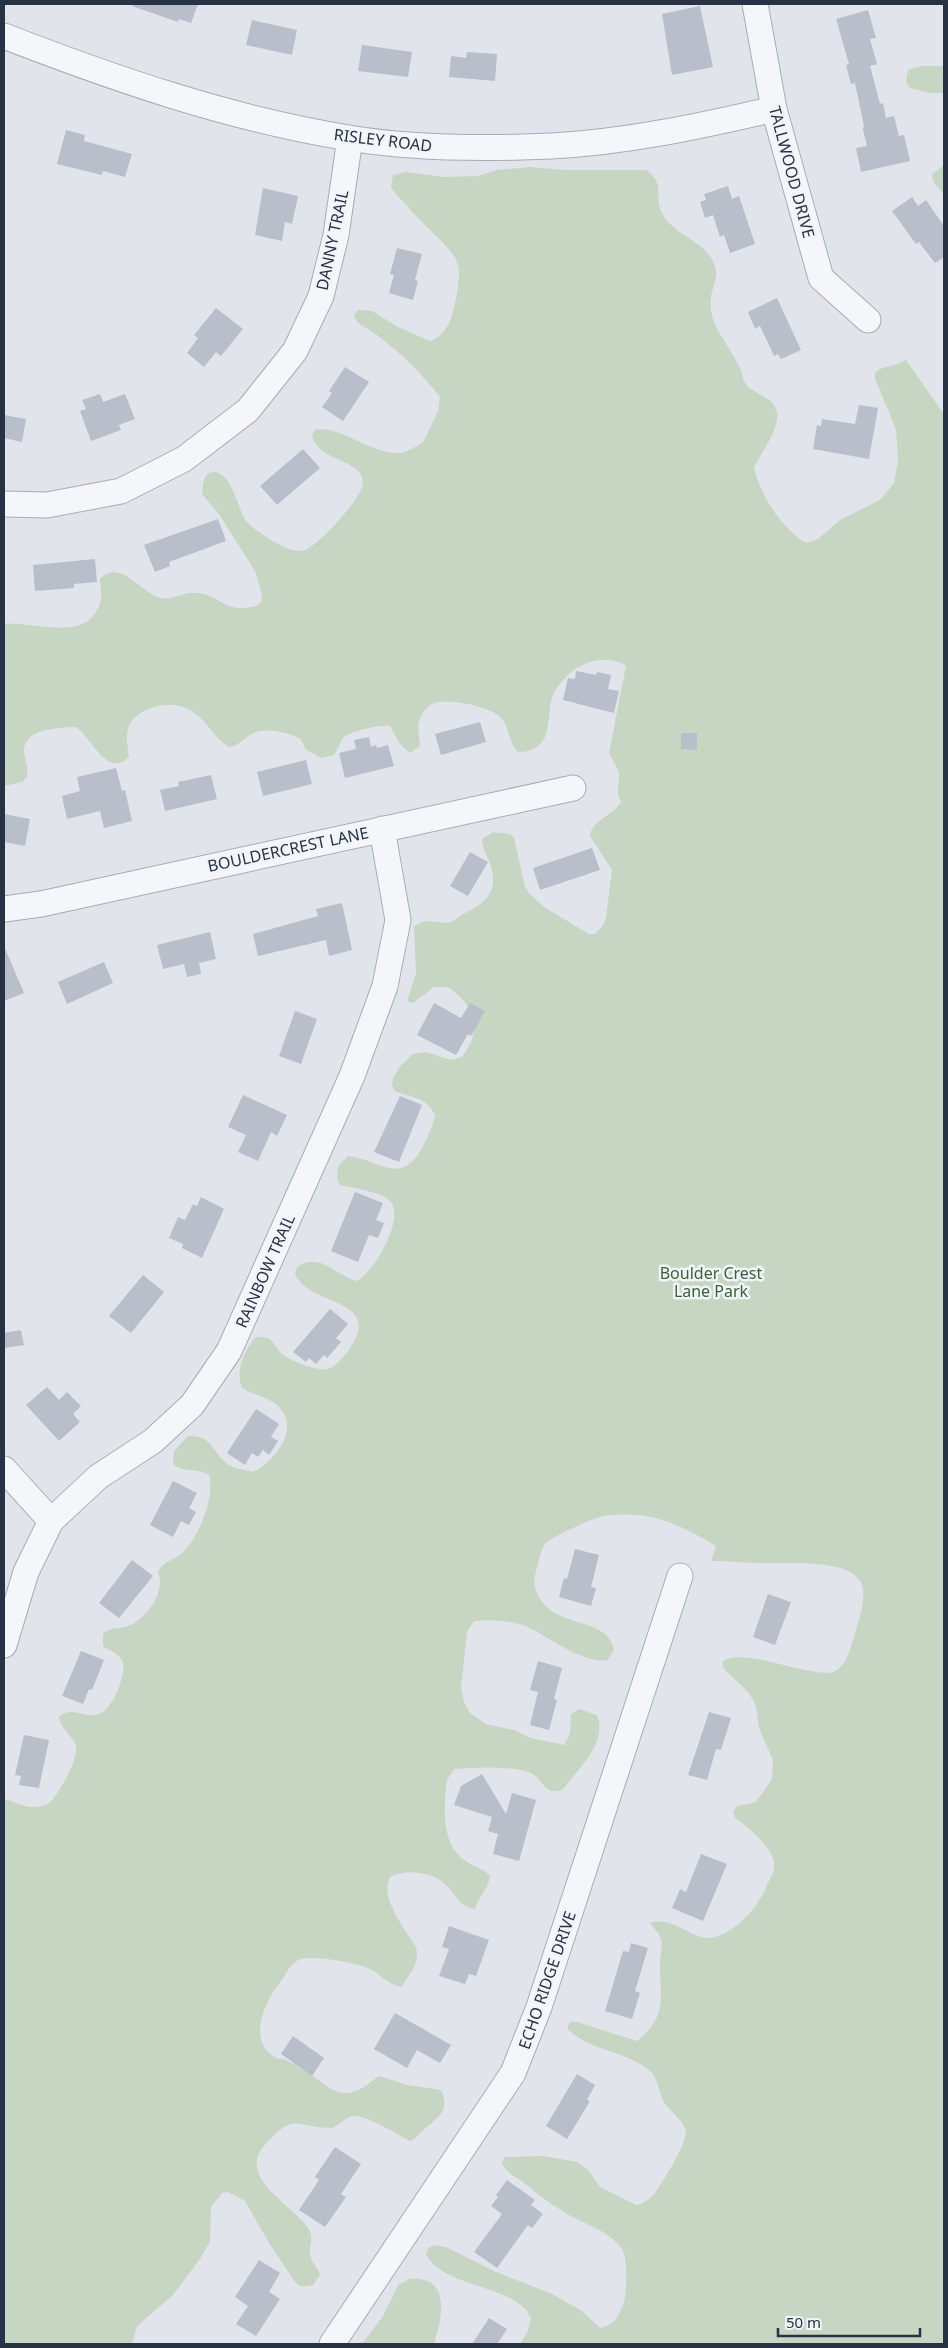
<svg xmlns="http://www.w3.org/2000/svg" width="948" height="2348" font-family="'Noto Sans',sans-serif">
<rect width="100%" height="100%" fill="#e1e5eb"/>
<path fill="#c6d6c2" d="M921 66H944V93H930L910 88 906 82 908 70Z
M944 165V195L933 181 932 174Z
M531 167 564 170H646C666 184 654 196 661 211 673 238 709 239 716 270 717 276 715 280 714 285 708 302 710 317 719 332 726 344 734 356 740 368 743 373 742 379 745 383 754 396 774 395 777 413 779 430 761 453 754 468 762 497 780 527 806 543L818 539 840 520 880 500 894 483 898 462 896 429 875 379V373C884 364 894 368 906 360L944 414V2344H520L528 2331 531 2318C516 2284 443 2289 426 2254L428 2248 434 2245 446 2247 496 2272 552 2294 582 2311 600 2328C613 2326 618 2317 623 2305 627 2295 628 2258 622 2249 609 2230 583 2224 564 2212 550 2204 537 2193 524 2183 515 2176 506 2173 502 2163L505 2157 543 2156 578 2162 589 2171 600 2187 636 2205C642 2204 647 2201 652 2196 660 2189 686 2143 686 2133 685 2120 670 2112 664 2102 658 2092 659 2079 650 2071 626 2050 589 2052 567 2028L570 2022H577L637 2041C668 2016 660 1998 660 1963 660 1955 663 1946 661 1939 660 1933 653 1928 650 1923 675 1915 694 1944 715 1937 742 1928 759 1905 769 1881 772 1875 775 1869 774 1863 773 1848 746 1825 735 1818L733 1811 738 1806 756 1802 772 1779 773 1760 759 1728 756 1706 749 1693 723 1668V1661C747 1646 819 1683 837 1670 847 1663 850 1648 854 1637 858 1622 865 1605 863 1589 859 1557 787 1564 764 1563 746 1563 729 1561 711 1561L716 1546C695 1533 670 1520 646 1516 634 1514 616 1514 604 1516 595 1517 552 1537 546 1543 541 1549 540 1557 538 1564 536 1571 533 1580 535 1587 547 1632 606 1613 614 1649L608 1660C586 1665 548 1637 528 1627 513 1621 490 1619 474 1621L467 1632 461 1688 464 1702 470 1713 486 1724 514 1730 531 1738 564 1745 570 1733 571 1714 579 1709 597 1715C607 1738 585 1763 571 1779 567 1783 565 1790 558 1791 544 1794 541 1777 531 1773 512 1765 475 1768 454 1769L447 1780 446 1787C444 1812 442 1843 464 1860 472 1866 483 1868 490 1876 489 1888 478 1897 475 1909 459 1907 456 1895 446 1885 434 1872 405 1868 390 1877 379 1898 405 1929 416 1947 420 1964 410 1973 401 1987 389 1985 382 1976 372 1970 361 1963 313 1955 301 1959 291 1962 286 1974 281 1981 265 2001 246 2041 276 2058 280 2060 278 2058 283 2059 292 2062 301 2069 310 2074 320 2080 333 2094 346 2093 359 2093 369 2083 379 2076L407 2085 441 2090C451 2111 437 2118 422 2131 418 2136 416 2138 410 2141 398 2135 361 2111 349 2117 343 2120 339 2125 332 2128 295 2128 294 2111 264 2146 235 2179 299 2208 310 2232 314 2240 308 2248 310 2255 311 2262 318 2267 320 2275L313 2285 301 2287 295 2282 269 2243 245 2201 228 2192 222 2193 211 2207 210 2241 200 2259 173 2295 137 2326 132 2344H4V1799C13 1801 25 1808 34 1807 38 1807 46 1805 49 1803 59 1794 78 1760 76 1747 73 1735 60 1729 59 1717 71 1706 82 1717 96 1715 111 1714 126 1676 123 1663 121 1654 109 1651 103 1646V1634C111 1626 118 1630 128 1626 147 1619 166 1591 158 1572 164 1560 174 1561 182 1553 199 1537 215 1498 209 1475 198 1468 182 1473 173 1464L174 1451 188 1436C214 1435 212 1454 229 1465 236 1469 246 1470 253 1472 275 1462 302 1427 277 1405 267 1397 253 1395 242 1388 235 1370 244 1352 255 1338 274 1332 274 1350 285 1356 294 1362 310 1368 321 1369 331 1371 337 1364 343 1357 394 1296 306 1308 295 1273L297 1267C320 1252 334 1274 356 1281 373 1274 405 1219 391 1202 383 1192 353 1188 340 1185L337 1179 338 1166 348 1156C381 1160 400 1187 422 1148 427 1138 433 1126 435 1115 426 1096 413 1099 395 1091L392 1085 393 1078 400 1066 413 1054 426 1052 451 1060 462 1057C484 1028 475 1006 448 987H434L413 1003 407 1001 416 974 414 927C427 916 438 925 452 922 453 921 457 918 458 917 472 909 491 902 493 883 495 863 482 855 482 839L493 832 510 834 514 838 525 887 529 893 544 907 589 934H595L603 925 606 918 612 870 590 836C592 819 613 816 621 802L618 795 619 772 609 753 626 666C599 649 563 669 552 698 548 711 550 728 544 739 538 749 528 752 518 752 507 742 510 723 498 715 485 706 446 697 432 704 426 707 422 714 420 719 416 728 420 737 420 746L410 753 400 744 390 726C381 724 351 731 344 737 339 742 339 749 334 755L321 758 305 749 301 739C286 732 264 726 250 735 242 740 238 746 229 747 214 738 207 720 190 710 172 699 138 706 129 726 125 735 128 748 129 757 107 779 91 737 76 727 59 728 25 728 24 750 24 760 29 766 27 777L22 782 4 786V624C37 621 91 645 101 599 102 592 100 586 100 579 120 558 141 593 160 598 172 601 184 591 198 593 222 596 224 614 256 606L261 602 262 595 256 573 221 517 202 494C203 487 202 473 213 472 232 471 238 510 246 521 252 529 281 547 291 550 296 551 301 551 306 550 323 539 337 523 350 507 392 455 318 470 312 434L316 429C345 428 369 453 398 453 406 453 416 446 423 443L438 411 440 397C422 374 401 353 377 335 370 329 357 326 354 316L358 310 372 311 398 327 430 341C445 335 450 324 454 308 464 261 461 260 427 227 416 217 406 204 395 193L391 187 393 175 406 172 444 177 478 176 497 170Z
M409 2279C452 2275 442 2318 434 2344H362L383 2316 398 2285Z"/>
<path fill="#b8beca" d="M132 4H198L191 23 179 19 178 22 132 6Z
M700 6 713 67 672 75 662 14Z
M868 10 876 38 870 39 877 64 870 66 880 104 883 103 886 118 894 116 899 136 904 135 910 161 861 172 856 148 867 146 863 129 864 126 855 83 851 84 846 65 849 64 836 19Z
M252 20 297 30 292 55 246 45Z
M362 45 412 52 408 77 358 71Z
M467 52 497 54 495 81 449 77 451 56 466 58Z
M66 130 85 135 84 141 132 154 125 177 103 171 102 175 57 164Z
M728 186 732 199 739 196 755 244 730 253 724 235 720 237 713 215 705 218 700 202 706 200 704 194Z
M263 188 298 196 292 224 285 222 282 241 255 235Z
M912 197 918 206 926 200 944 226V257L935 263 919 242 916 244 892 211Z
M397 248 422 254 415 280 418 281 413 300 389 293 394 275 390 274Z
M777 298 801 350 781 359 778 354 774 356 760 326 755 329 748 312Z
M216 308 243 329 221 356 216 352 204 367 187 353 198 338 194 335Z
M345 367 369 382 343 421 322 407 332 393 329 391Z
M100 394 103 402 125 394 135 419 119 425 121 430 91 441 80 411 86 409 82 400Z
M859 405 878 408 869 459 813 449 817 425 821 426 822 419 855 424Z
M4 415 26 419 22 442 4 438Z
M303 449 320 468 277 505 260 486Z
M218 519 226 541 169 562 170 566 155 572 144 545Z
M95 559 97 582 74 584V588L35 591 33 565Z
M576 671 596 675 597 672 611 675 608 689 619 691 614 713 563 700 568 678 575 679Z
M480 722 486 742 441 755 435 734Z
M681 733H697V750L681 749Z
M369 737 371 747 376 745 377 748 388 745 394 766 345 778 339 753 356 749 354 740Z
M306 760 312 784 263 796 257 772Z
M116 768 122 791 125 790 132 821 104 828 100 811 67 819 62 796 80 791 77 777Z
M211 775 217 799 165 811 160 790 179 786 178 782Z
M4 814 30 819 25 846 4 842Z
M592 848 600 870 540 890 533 868Z
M470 852 488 862 468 896 450 886Z
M342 903 352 950 329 956 326 940 258 956 253 934 318 916 316 909Z
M210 932 216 959 199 963 201 974 187 977 184 964 163 969 157 945Z
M4 946 24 993 4 1001Z
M104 962 113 983 67 1004 58 982Z
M434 1003 461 1018 470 1003 485 1011 471 1036 468 1034 456 1055 417 1035Z
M295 1011 317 1019 301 1064 279 1056Z
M243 1095 287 1115 277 1136 271 1132 258 1161 238 1152 246 1135 228 1127Z
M400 1096 422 1105 399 1162 374 1152Z
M355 1192 383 1203 376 1220 384 1223 378 1238 369 1235 358 1262 331 1251Z
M201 1197 224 1209 202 1258 182 1248 183 1244 169 1238 178 1217 185 1220 193 1204 197 1206Z
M143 1275 164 1292 131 1333 109 1316Z
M330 1309 348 1324 336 1338 341 1342 327 1358 324 1355 316 1364 309 1358 306 1362 293 1352Z
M21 1330 24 1345 4 1348V1333Z
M47 1387 59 1400 67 1392 81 1406 73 1414 80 1422 59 1441 26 1405Z
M256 1409 279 1424 271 1437 278 1441 269 1455 263 1450 258 1457 252 1453 245 1465 227 1453Z
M173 1481 197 1493 189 1508 196 1512 189 1525 181 1521 173 1537 150 1525Z
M575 1549 599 1555 591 1587 596 1588 591 1606 559 1597 564 1578 567 1579Z
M132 1560 153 1576 119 1618 99 1603Z
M768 1594 791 1602 775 1645 753 1637Z
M81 1651 104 1660 92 1690 89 1689 83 1704 62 1696Z
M538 1661 562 1668 554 1699 557 1700 549 1730 530 1725 538 1692 530 1690Z
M709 1712 731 1718 721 1750 716 1749 707 1780 688 1775Z
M24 1735 49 1740 39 1788 19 1785 21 1776 15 1775Z
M482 1774 506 1814 512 1793 536 1800 519 1861 493 1854 498 1834 488 1831 492 1817 454 1805 461 1786Z
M701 1854 727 1864 703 1921 672 1908 680 1889 686 1892Z
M449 1926 489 1940 476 1976 469 1974 465 1984 439 1976 449 1949 442 1947Z
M631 1943 648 1948 635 1991 640 1993 632 2019 605 2011 623 1951 629 1952Z
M395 2013 451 2045 440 2063 417 2050 407 2068 374 2049Z
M293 2036 324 2058 312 2076 281 2054Z
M577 2074 595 2085 587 2100 590 2101 567 2139 546 2126Z
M335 2147 361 2164 341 2194 346 2197 325 2227 299 2210 319 2180 315 2177Z
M507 2180 535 2200 531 2205 543 2214 532 2228 528 2225 497 2268 474 2252 502 2214 491 2206 498 2197 496 2195Z
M259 2260 280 2273 269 2292 280 2299 256 2336 236 2324 248 2306 235 2297Z
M489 2318 507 2329 497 2344H472Z"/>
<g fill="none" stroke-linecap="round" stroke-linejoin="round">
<defs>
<path id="minor" d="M755 4 774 109 821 278 868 320
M4 36C115 79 231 119 349 138 415 149 485 149 551 146 627 142 701 126 774 109
M4 504 47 505 121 491 184 459 248 410 295 351 321 296 336 235 350 138
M4 909 41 904 573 788
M4 1469 51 1521
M4 1645 26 1572 51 1521 98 1477 153 1441 192 1405 229 1351 352 1076 385 986 398 920 382 829
M332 2344 513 2073 539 2007 680 1576"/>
</defs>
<use href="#minor" stroke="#a6acb6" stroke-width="27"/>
<use href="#minor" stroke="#f5f6f9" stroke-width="25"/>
</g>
<g text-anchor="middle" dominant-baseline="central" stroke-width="5" stroke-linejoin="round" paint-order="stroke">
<g font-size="16" fill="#283245" stroke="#f1f4f8">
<text transform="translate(383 140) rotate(7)">RISLEY ROAD</text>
<text transform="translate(792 172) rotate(75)">TALLWOOD DRIVE</text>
<text transform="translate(332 240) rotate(-78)">DANNY TRAIL</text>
<text transform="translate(288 849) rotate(-12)">BOULDERCREST LANE</text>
<text transform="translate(265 1271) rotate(-66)">RAINBOW TRAIL</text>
<text transform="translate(547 1980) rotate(-71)">ECHO RIDGE DRIVE</text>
</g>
<g font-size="16" fill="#3b6234" stroke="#f1f4f8">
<text x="711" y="1273">Boulder Crest<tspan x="711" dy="18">Lane Park</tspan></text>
</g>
</g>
<rect width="948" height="2348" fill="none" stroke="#283245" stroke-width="10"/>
<path d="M778 2328v8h142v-8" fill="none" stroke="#283245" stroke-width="2.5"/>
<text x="786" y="2328" font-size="15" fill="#283245" stroke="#f1f4f8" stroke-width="4" paint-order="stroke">50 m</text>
</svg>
